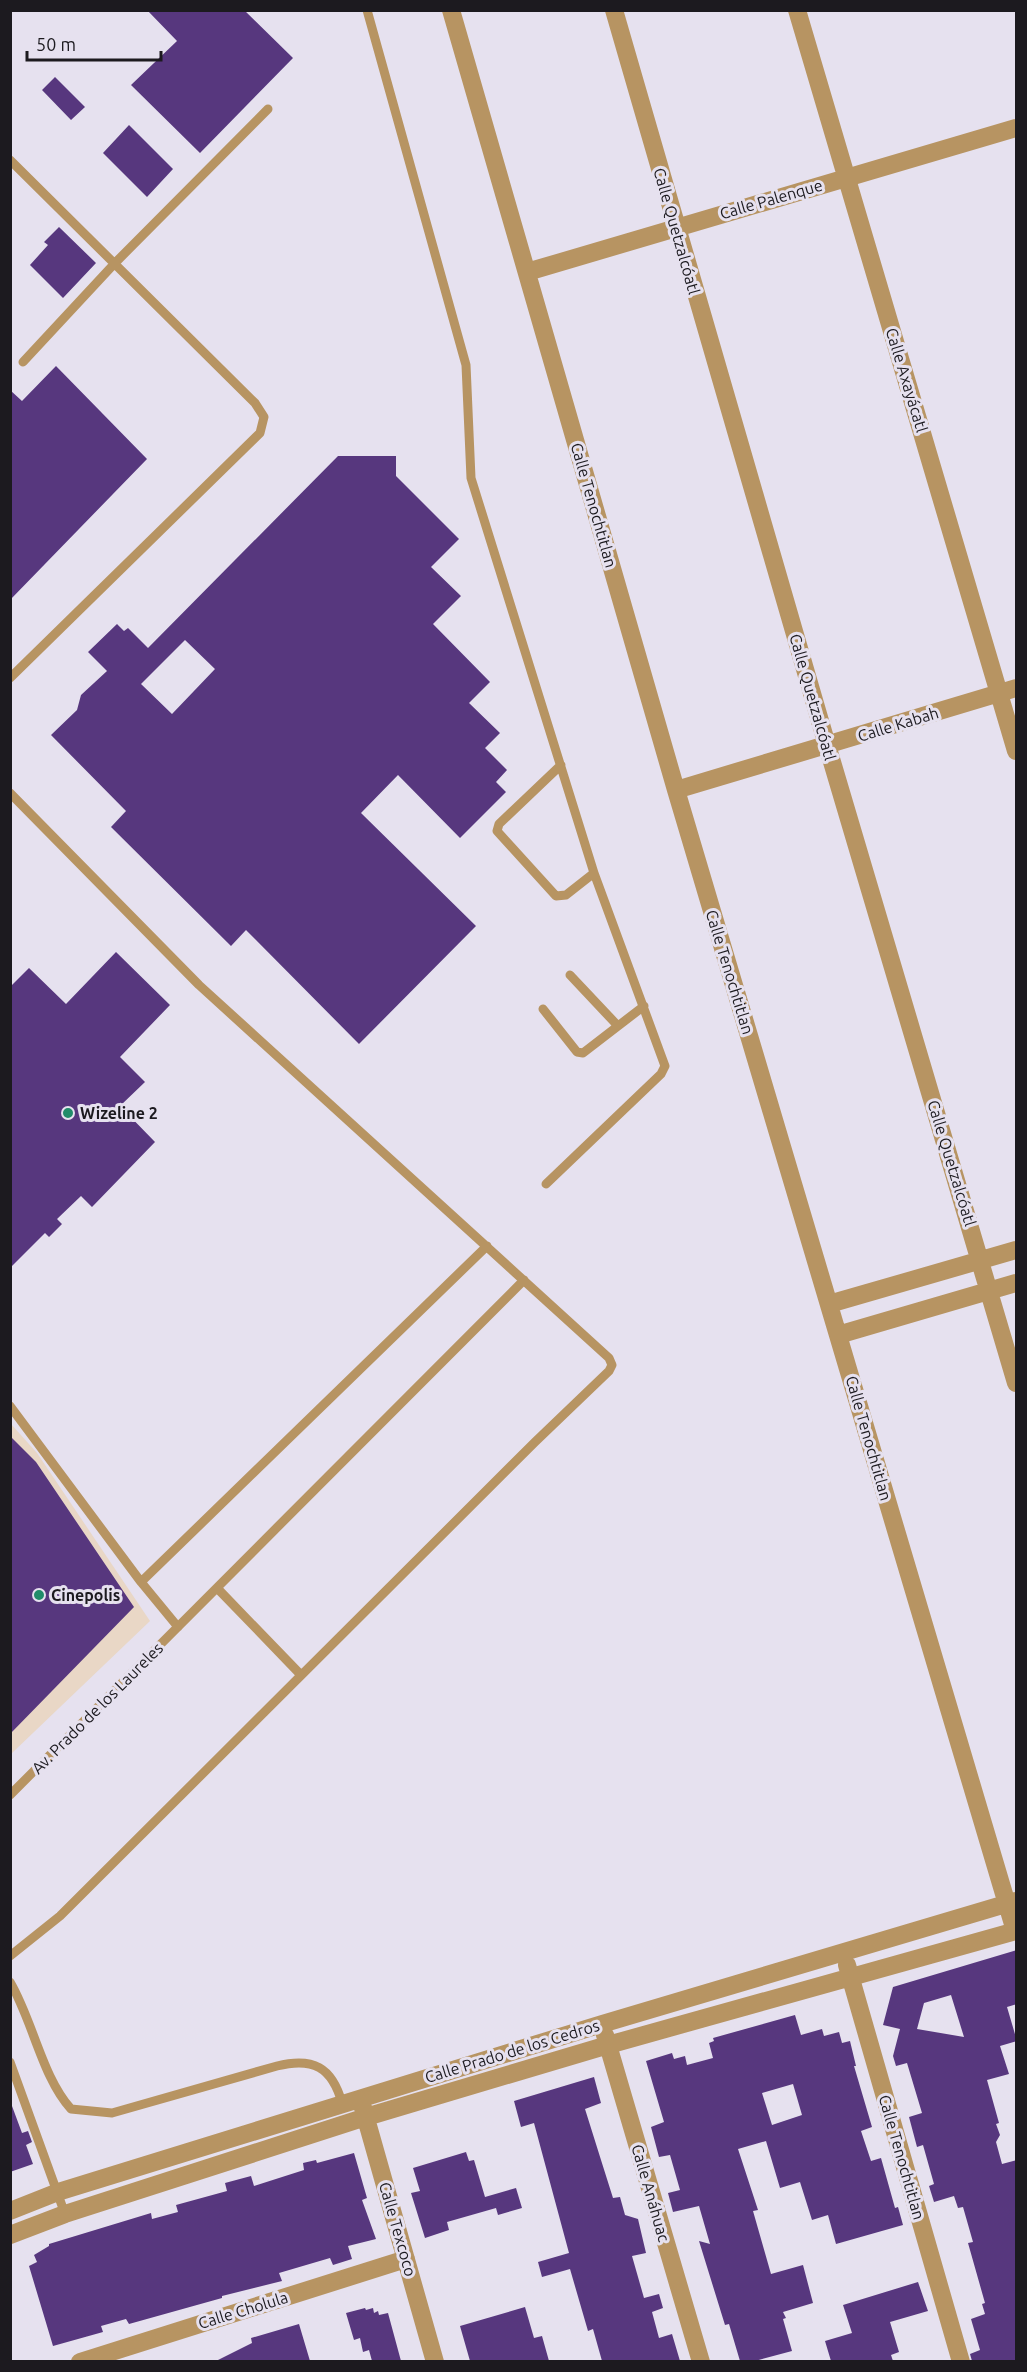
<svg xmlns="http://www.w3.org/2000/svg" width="1027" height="2372" font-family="Ubuntu,sans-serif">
<rect width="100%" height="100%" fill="#e6e1ef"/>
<path fill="#e9d7c6" d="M11 1424 37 1453 150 1621 11 1754Z"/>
<path fill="#57377e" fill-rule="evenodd" d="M147 10H244L293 58 200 153 131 85 177 41Z
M55 77 85 107 71 120 42 90Z
M129 125 173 169 147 197 103 153Z
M59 227 96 263 63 298 30 265 48 245 44 242Z
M56 366 147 459 10 600V390L22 401Z
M338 456H396V476L459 539 431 567 461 596 433 624 490 682 469 703 500 733 485 748 507 770 496 782 506 792 460 838 398 775 361 813 476 926 359 1044 246 930 231 946 111 827 126 811 51 735 77 710 81 695 107 671 88 652 117 624 124 631 128 628 148 648ZM185 640 215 669 172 714 141 684Z
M116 952 170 1005 120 1057 145 1082 120 1106 155 1142 92 1207 81 1196 57 1219 62 1224 49 1237 45 1233 10 1268V987L29 968 66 1004Z
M10 1436 36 1462 134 1607 10 1734Z
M1017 1950V2004L1007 2007 1017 2041 1000 2046 1009 2074 987 2080 999 2123 996 2124 1000 2135 996 2142 1002 2164 1017 2160V2361H972L970 2354 980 2350 971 2319 985 2314 982 2304 985 2303 968 2243 973 2242 963 2207 958 2208 954 2196 934 2202 929 2186 934 2184 923 2145 917 2147 909 2117 922 2113 907 2063 896 2066 893 2056 900 2029 883 2025 893 1987ZM951 1995 964 2037 917 2029 924 2003Z
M795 2015 801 2035 822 2029 824 2036 839 2032 842 2043 850 2041 856 2066H854L872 2127 861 2131 871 2161 881 2158 895 2208 898 2207 903 2225 836 2244 828 2215 812 2220 800 2182 780 2188 766 2141 738 2149 758 2210 753 2211 771 2274 803 2265 813 2303 783 2312 786 2318 783 2319 792 2351 755 2361H740L729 2324 725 2325 699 2241 710 2244 699 2206 673 2212 668 2193 680 2190 670 2155 659 2157 651 2127 664 2122 646 2061 672 2053 674 2059 685 2056 687 2065 713 2058 709 2043 714 2041 713 2038ZM793 2084 802 2115 772 2125 762 2093Z
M594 2077 601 2103 585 2109 601 2160 613 2198 620 2197 625 2215 638 2219 646 2253 632 2256 644 2298 659 2294 663 2308 652 2312 659 2338 672 2334 680 2361H602L593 2329 588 2331 570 2269 542 2277 538 2262 569 2253 534 2123 521 2127 514 2101Z
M10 2106H12L22 2133 28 2131 32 2142 26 2145 33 2164 10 2172Z
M466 2152 469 2161 474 2160 485 2197 516 2188 522 2208 498 2215 496 2208 447 2222 449 2230 425 2238 411 2193 420 2191 413 2168Z
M354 2153 367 2198 362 2200 376 2239 348 2246 352 2259 333 2265 330 2258 279 2273 282 2281 222 2296V2298L129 2324 126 2319 101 2326 103 2332 53 2346 29 2266 37 2262 34 2255 49 2246V2244L151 2213 152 2219 178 2212 176 2205 227 2191 225 2183 251 2176 254 2186 304 2170 303 2163 316 2160 317 2163Z
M918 2282 928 2311 890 2322 899 2352 891 2355 893 2361H831L825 2341 852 2333 843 2305Z
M525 2307 534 2338 542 2336 549 2361H470L460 2326Z
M365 2308 366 2310 373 2308 374 2313 378 2311 379 2315 388 2313 401 2361H372L369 2350 363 2352 360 2338 354 2340 346 2313Z
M299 2324 310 2361H216L252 2343 251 2338Z"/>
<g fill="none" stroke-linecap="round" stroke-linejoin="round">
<path stroke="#b79462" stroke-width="9" d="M367 10 466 365 471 478 594 873 665 1066 661 1074 546 1184
M10 160 255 403 264 417 260 433 10 678
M23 362 115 263 268 109
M561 765 499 824 497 831 556 896 566 895 594 873
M10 793 199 985 609 1358 612 1365 609 1371 535 1442 60 1916 10 1956
M570 975 618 1026
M543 1009 577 1052 583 1053 644 1006
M10 1406 141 1582 487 1246
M141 1582 178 1627
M217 1588 301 1675
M10 1795 524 1280
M10 1982C33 2021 42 2077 71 2109L112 2113 277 2066C313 2057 332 2067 342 2103
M10 2062 65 2214"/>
<path stroke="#b79462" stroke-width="18" d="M451 10 676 790 1015 1931
M614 10 827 745 1016 1383
M797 10 1016 751
M527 272 1016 128
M676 790 1016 688
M829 1304 1016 1250
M838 1335 1016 1283
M847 1965 961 2362
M605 2035 701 2362
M363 2108 435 2362
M10 2211 58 2192 602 2024 1016 1901
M10 2235 65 2214 366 2117 608 2045 1016 1931
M80 2362 406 2259"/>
</g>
<g fill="#218c6a" stroke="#e6e1ef" stroke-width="2">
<circle cx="68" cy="1113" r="6"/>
<circle cx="39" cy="1595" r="6"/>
</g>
<g text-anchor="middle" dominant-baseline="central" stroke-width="6" stroke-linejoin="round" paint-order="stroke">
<g font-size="16" fill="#1c1a1f" stroke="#e6e1ef">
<text transform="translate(771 199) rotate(-16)">Calle Palenque</text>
<text transform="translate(677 231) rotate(74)">Calle Quetzalcóatl</text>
<text transform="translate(907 380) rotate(73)">Calle Axayácatl</text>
<text transform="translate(594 505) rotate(74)">Calle Tenochtitlan</text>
<text transform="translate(813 697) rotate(74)">Calle Quetzalcóatl</text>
<text transform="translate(898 724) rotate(-17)">Calle Kabah</text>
<text transform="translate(730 972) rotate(73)">Calle Tenochtitlan</text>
<text transform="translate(952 1163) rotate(73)">Calle Quetzalcóatl</text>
<text transform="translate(869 1438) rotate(74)">Calle Tenochtitlan</text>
<text transform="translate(97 1708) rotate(-45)">Av. Prado de los Laureles</text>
<text transform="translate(512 2051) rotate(-17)">Calle Prado de los Cedros</text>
<text transform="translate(902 2157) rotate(74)">Calle Tenochtitlan</text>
<text transform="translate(651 2193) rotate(74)">Calle Anáhuac</text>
<text transform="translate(398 2229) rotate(74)">Calle Texcoco</text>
<text transform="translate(243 2310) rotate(-17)">Calle Cholula</text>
</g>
<g font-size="16" font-weight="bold" fill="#1c1a1f" stroke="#e6e1ef" text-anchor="start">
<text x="80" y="1113">Wizeline 2</text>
<text x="51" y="1595">Cinepolis</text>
</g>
</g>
<rect width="1027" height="2372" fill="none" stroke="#1c1a1f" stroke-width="24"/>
<path d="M27 51v9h134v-9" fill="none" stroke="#1c1a1f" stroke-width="3"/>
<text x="36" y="51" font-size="18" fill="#1c1a1f" stroke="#e6e1ef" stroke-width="4.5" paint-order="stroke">50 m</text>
</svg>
